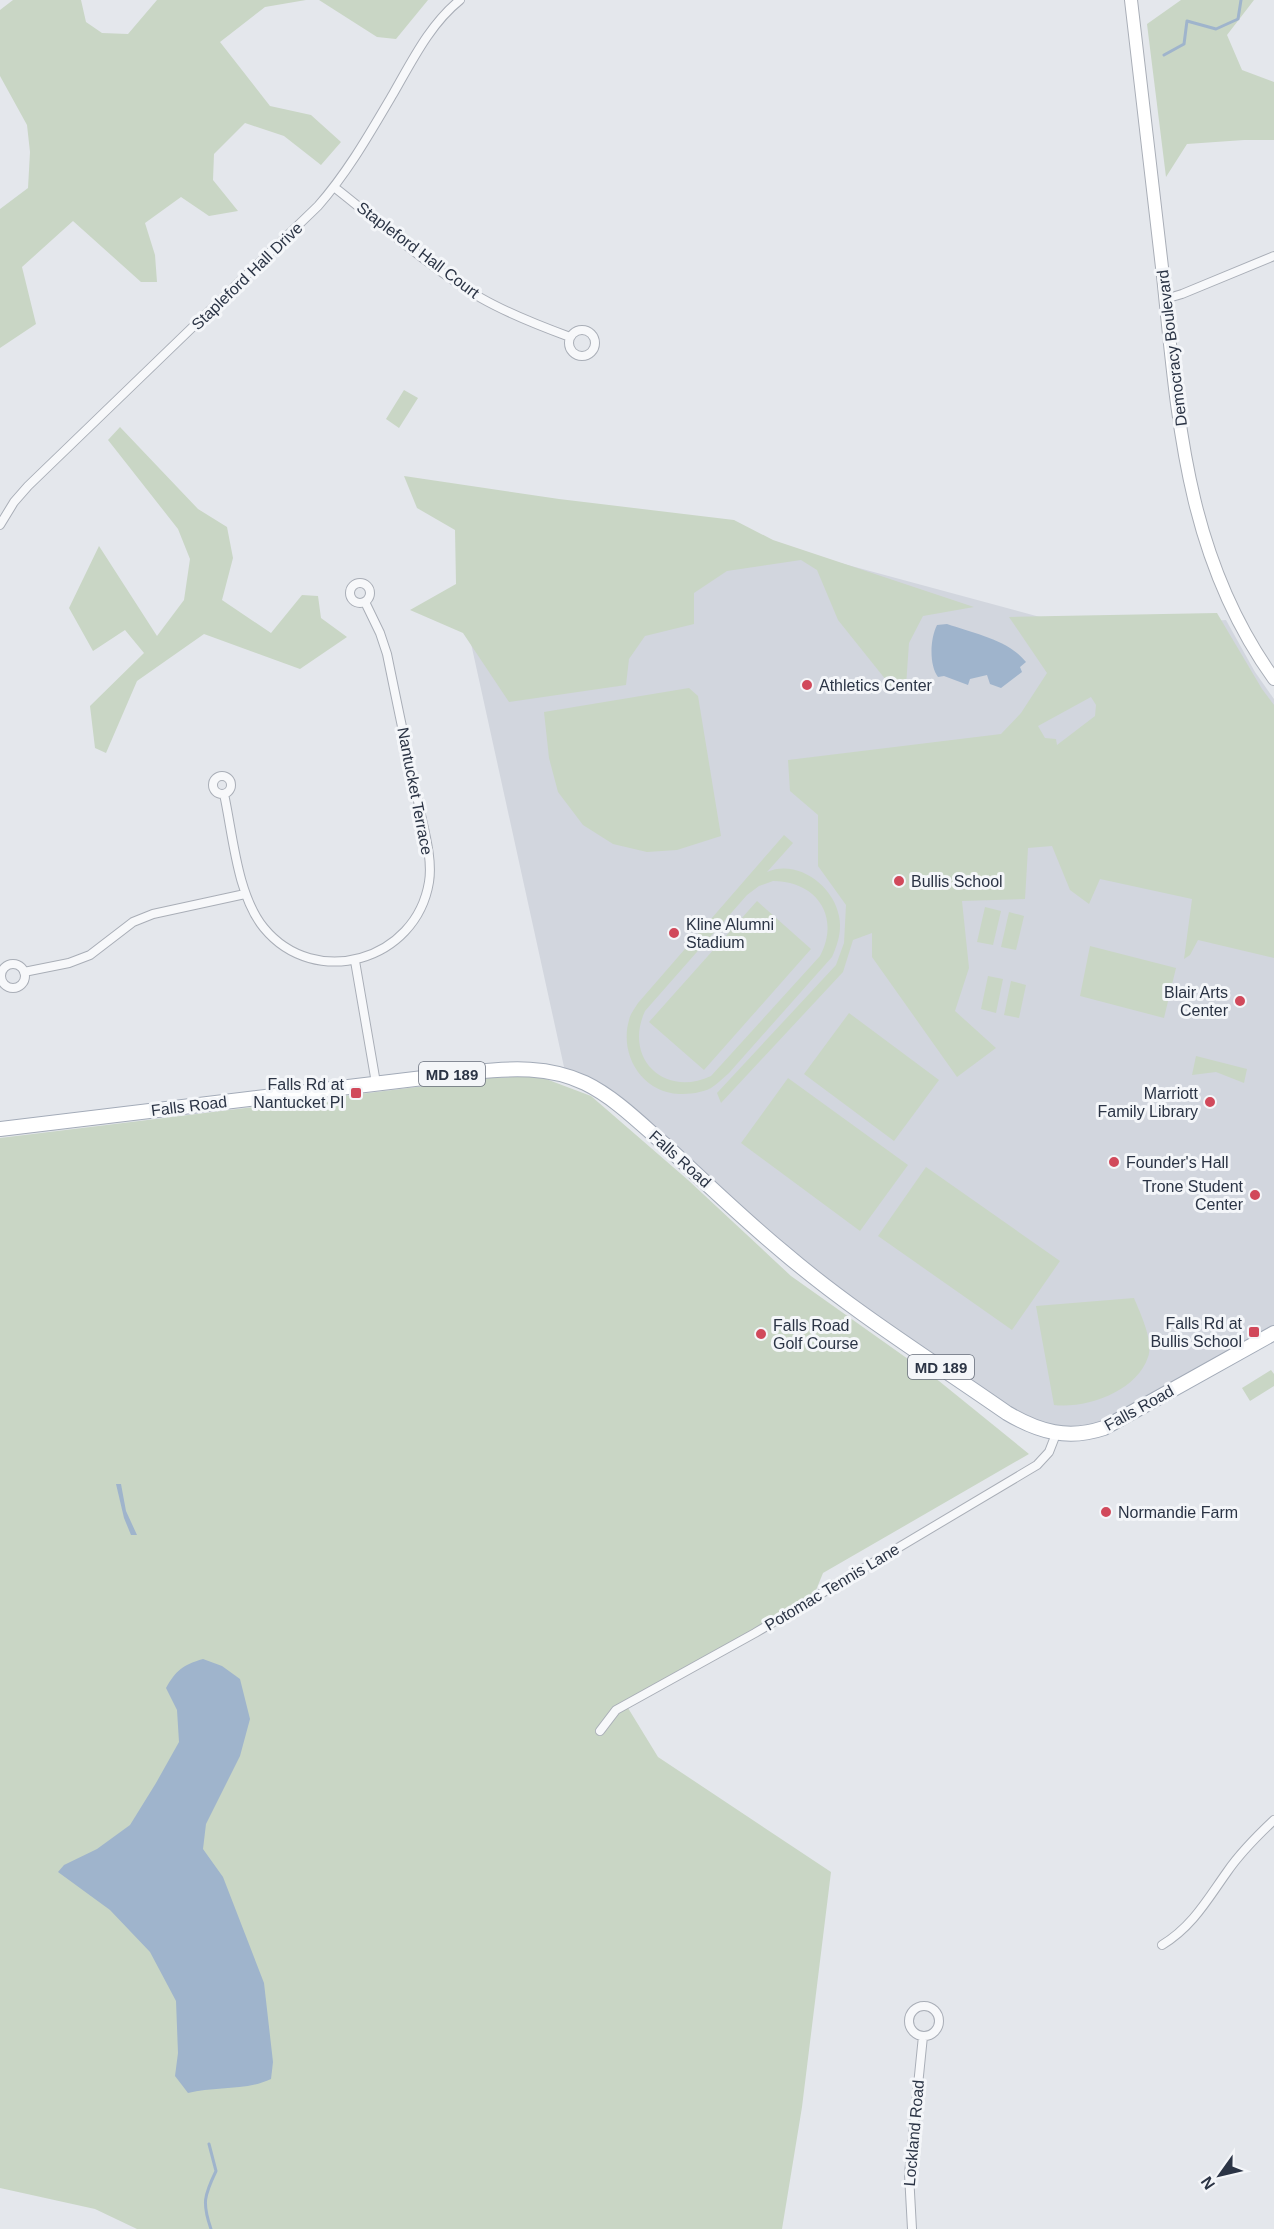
<svg xmlns="http://www.w3.org/2000/svg" width="1274" height="2229" font-family="Helvetica,sans-serif">
<rect width="100%" height="100%" fill="#e4e7ec"/>
<path fill="#d2d6de" d="M770 544 1088 630 1226 620 1255 672 1274 699V1333L1111 1425 1044 1431 830 1289 643 1125 566 1076 465 616Z"/>
<path fill="#c9d6c5" fill-rule="evenodd" d="M13 0H81L86 22 102 33 128 34 157 0H306L265 7 220 42 270 106 311 115 341 142 321 165 284 136 245 123 214 154 213 180 238 211 209 216 181 197 145 223 155 255 157 282H141L73 221 22 267 36 324 0 348V209L28 188 30 152 27 125 0 76V10Z
M319 0H428L396 39 377 37Z
M1181 0H1254L1227 35 1242 70 1274 82V140H1244L1187 144 1166 177 1147 24Z
M404 390 418 398 399 428 386 419Z
M120 427 198 509 227 527 233 558 222 600 271 633 302 595 318 596 321 618 347 637 300 669 204 634 137 681 106 753 95 748 90 706 144 653 125 630 93 651 69 608 99 546 157 636 184 600 190 559 178 529 108 440Z
M404 476 559 499 734 520 773 540 974 607 923 616 909 643 906 686 894 690 838 620 817 570 801 560 727 571 694 593V624L645 636 629 659 626 685 509 702 463 633 410 610 456 584 455 530 417 508Z
M1217 613 1262 689 1274 705V958L1198 940 1190 955 1184 959 1192 899 1100 879 1089 904 1070 890 1052 846 1028 848 1025 899 962 901 969 968 955 1011 996 1048 957 1077 872 957V933L853 940 843 972 721 1103 717 1093 836 965 844 943 846 905 818 866V815L790 791 788 760 1001 734 1021 713 1047 673 1009 617ZM1091 697 1096 705 1095 716 1057 745 1056 739 1045 738 1038 726Z
M689 688 698 696 721 836 677 850 647 852 613 844 583 825 558 792 549 758 544 712Z
M784 835 793 843 767 872C797 859 833 885 839 916 842 930 838 944 832 957L729 1073C723 1078 717 1084 711 1088 702 1093 689 1094 679 1094 642 1092 619 1055 629 1020 630 1014 635 1008 638 1003ZM773 881C816 881 841 916 820 956L711 1076C665 1098 623 1059 645 1011L747 895 759 886Z
M757 901 811 949 704 1070 649 1022Z
M985 907 1001 911 993 945 977 942Z
M1009 912 1024 916 1016 950 1001 947Z
M1090 946 1176 968 1164 1018 1080 996Z
M988 976 1003 979 996 1013 981 1009Z
M1011 981 1026 985 1019 1018 1004 1015Z
M849 1013 939 1080 894 1141 804 1074Z
M1196 1056 1247 1069 1244 1083 1216 1072 1192 1075Z
M538 1076 591 1096 688 1180 791 1276 939 1381 1029 1454 823 1573 810 1605 628 1708 658 1757 831 1872 802 2107 782 2229H137L95 2209 0 2188V1138L490 1078Z
M788 1078 908 1165 860 1231 741 1143Z
M926 1167 1060 1261 1012 1330 878 1236Z
M1134 1298C1140 1313 1154 1341 1148 1357 1137 1391 1087 1409 1054 1405L1036 1306Z
M1271 1370 1274 1374V1386L1250 1401 1242 1388Z"/>
<path fill="#9fb4cc" d="M947 624C973 633 1009 640 1026 662L1020 667 1022 672 1001 688 990 684 987 675 970 679 968 685 944 676 938 677C929 665 930 639 937 625Z
M116 1484H121L126 1511 137 1535H131L124 1518Z
M203 1659 222 1666 240 1679 250 1719 240 1756 206 1824 203 1849 223 1877 264 1983 273 2062 271 2079C246 2091 215 2086 188 2093L175 2076 178 2053 176 2001 150 1952 110 1910 58 1872 64 1865 97 1849 130 1825 156 1783 179 1742 177 1710 166 1688C176 1670 183 1665 203 1659Z"/>
<g fill="none" stroke-linecap="round" stroke-linejoin="round">
<path stroke="#9fb4cc" stroke-width="3" d="M1164 55 1184 44 1187 21 1216 29 1238 19 1241 0
M209 2144 216 2171C204 2196 202 2203 211 2229"/>
<defs>
<path id="street" d="M334 187C380 223 431 269 481 298 509 314 540 326 570 337
M1165 299 1182 294 1274 256
M569 343a13 13 0 1 1 26 0a13 13 0 1 1-26 0Z
M0 525 14 502 28 486 318 206C348 172 370 133 393 94 412 61 430 24 460 0
M350 593a10 10 0 1 1 20 0a10 10 0 1 1-20 0Z
M213 785a9 9 0 1 1 18 0a9 9 0 1 1-18 0Z
M224 794C233 835 237 895 264 928 315 990 416 961 429 882 433 857 423 827 418 801 407 752 397 703 387 654L380 633 365 602
M355 961 376 1083
M1 976a12 12 0 1 1 24 0a12 12 0 1 1-24 0Z
M24 972 69 963 90 955 133 922 153 914 245 894
M600 1731 616 1710 755 1633 1037 1465 1049 1452 1056 1434
M1162 1945C1192 1927 1207 1900 1227 1872 1240 1853 1257 1836 1274 1820
M909 2021a15 15 0 1 1 30 0a15 15 0 1 1-30 0Z
M912 2229 909 2174 923 2036"/>
<path id="secondary" d="M1131 0C1142 92 1152 184 1163 276 1178 420 1186 557 1274 679"/>
<path id="primary" d="M0 1129 473 1072C511 1068 549 1066 585 1083 614 1097 640 1123 664 1144 703 1180 741 1217 782 1251 852 1311 931 1360 1007 1413 1039 1432 1068 1440 1104 1428L1274 1333"/>
</defs>
<use href="#street" stroke="#a9aeb7" stroke-width="10"/>
<use href="#secondary" stroke="#a9aeb7" stroke-width="14"/>
<use href="#primary" stroke="#a3abb8" stroke-width="16"/>
<use href="#street" stroke="#f7f8fa" stroke-width="8"/>
<use href="#secondary" stroke="#fff" stroke-width="12"/>
<use href="#primary" stroke="#fff" stroke-width="14"/>
</g>
<g fill="#d1495b" stroke="#f4f6f9" stroke-width="2">
<circle cx="807" cy="685" r="6"/>
<circle cx="899" cy="881" r="6"/>
<circle cx="674" cy="933" r="6"/>
<circle cx="1240" cy="1001" r="6"/>
<rect x="350" y="1087" width="12" height="12" rx="3"/>
<circle cx="1210" cy="1102" r="6"/>
<circle cx="1114" cy="1162" r="6"/>
<circle cx="1255" cy="1195" r="6"/>
<rect x="1248" y="1326" width="12" height="12" rx="3"/>
<circle cx="761" cy="1334" r="6"/>
<circle cx="1106" cy="1512" r="6"/>
</g>
<g text-anchor="middle" dominant-baseline="central" stroke-width="6" stroke-linejoin="round" paint-order="stroke">
<g fill="#f4f6f9" stroke="#676e7b" stroke-width="1.5">
<rect x="419" y="1062" width="66" height="24" rx="4.5"/>
<rect x="908" y="1355" width="66" height="24" rx="4.5"/>
</g>
<g font-size="15" font-weight="bold" fill="#2b3445">
<text x="452" y="1074">MD 189</text>
<text x="941" y="1367">MD 189</text>
</g>
<g font-size="16" fill="#2b3445" stroke="#f4f6f9">
<text transform="translate(418 250) rotate(37)">Stapleford Hall Court</text>
<text transform="translate(247 276) rotate(-44)">Stapleford Hall Drive</text>
<text transform="translate(1172 348) rotate(-97)">Democracy Boulevard</text>
<text transform="translate(415 791) rotate(79)">Nantucket Terrace</text>
<text transform="translate(189 1106) rotate(-7)">Falls Road</text>
<text transform="translate(680 1159) rotate(42)">Falls Road</text>
<text transform="translate(1139 1408) rotate(-29)">Falls Road</text>
<text transform="translate(832 1587) rotate(-31)">Potomac Tennis Lane</text>
<text transform="translate(914 2133) rotate(-85)">Lockland Road</text>
</g>
<g font-size="16" fill="#2b3445" stroke="#f4f6f9" text-anchor="start">
<text x="819" y="685">Athletics Center</text>
<text x="911" y="881">Bullis School</text>
<text x="686" y="924">Kline Alumni<tspan x="686" dy="18">Stadium</tspan></text>
<text x="1228" y="992" text-anchor="end">Blair Arts<tspan x="1228" dy="18">Center</tspan></text>
<text x="344" y="1084" text-anchor="end">Falls Rd at<tspan x="344" dy="18">Nantucket Pl</tspan></text>
<text x="1198" y="1093" text-anchor="end">Marriott<tspan x="1198" dy="18">Family Library</tspan></text>
<text x="1126" y="1162">Founder's Hall</text>
<text x="1243" y="1186" text-anchor="end">Trone Student<tspan x="1243" dy="18">Center</tspan></text>
<text x="1242" y="1323" text-anchor="end">Falls Rd at<tspan x="1242" dy="18">Bullis School</tspan></text>
<text x="773" y="1325">Falls Road<tspan x="773" dy="18">Golf Course</tspan></text>
<text x="1118" y="1512">Normandie Farm</text>
</g>
</g>
<g transform="translate(1220 2175) rotate(236)" stroke="#f4f6f9" stroke-width="4.5" paint-order="stroke">
<path d="M0-4.5L10 22L0 15L-10 22Z" fill="#2b3445"/>
<text y="-9" font-size="16" font-weight="bold" text-anchor="middle" fill="#2b3445">N</text>
</g>
</svg>
